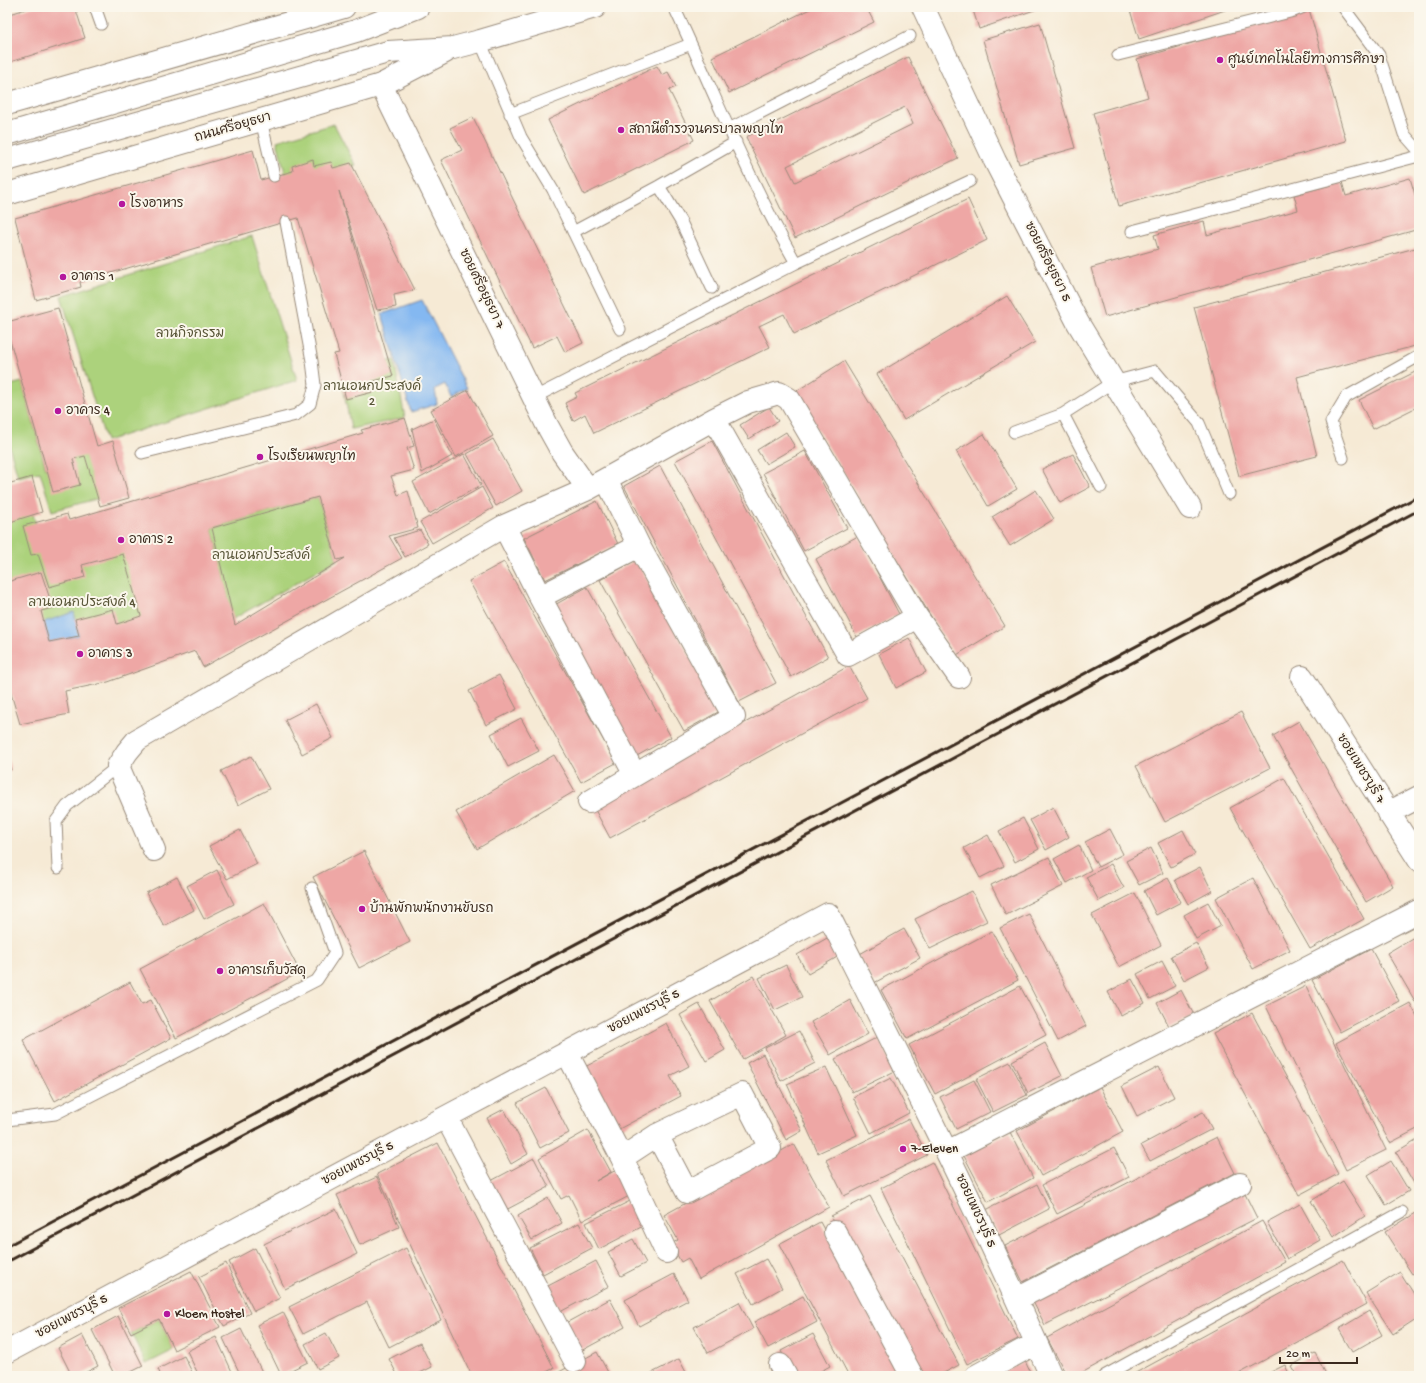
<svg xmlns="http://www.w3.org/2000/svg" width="1426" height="1383" font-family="'Gochi Hand','Playpen Sans Thai',sans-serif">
<rect width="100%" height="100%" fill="#fbf7ec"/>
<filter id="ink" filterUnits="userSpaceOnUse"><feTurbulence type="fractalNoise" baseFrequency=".025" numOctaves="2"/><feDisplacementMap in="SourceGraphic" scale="8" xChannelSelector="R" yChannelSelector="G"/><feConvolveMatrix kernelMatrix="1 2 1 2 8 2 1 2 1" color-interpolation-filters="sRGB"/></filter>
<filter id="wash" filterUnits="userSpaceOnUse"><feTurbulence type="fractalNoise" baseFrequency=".012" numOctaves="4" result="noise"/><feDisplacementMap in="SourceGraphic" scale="16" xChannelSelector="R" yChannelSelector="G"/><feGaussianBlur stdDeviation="0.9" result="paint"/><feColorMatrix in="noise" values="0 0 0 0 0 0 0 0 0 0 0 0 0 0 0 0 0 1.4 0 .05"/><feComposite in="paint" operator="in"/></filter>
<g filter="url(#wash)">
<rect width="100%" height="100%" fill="#f6ead5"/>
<path fill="#acd27c" stroke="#747e4d" d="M334 124 356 166 289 188 277 141Z
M252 236 297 380 106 441 61 296Z
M394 360 405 418 351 429 340 371Z
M22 382 46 469 94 451 107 496 52 511 40 472 18 477 7 438V386Z
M318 497 337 560 233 619 212 528Z
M31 507 49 571 131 548 152 623 44 655 7 590V514Z
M159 1319 174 1350 146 1364 131 1333Z"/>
<path fill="#84b8f1" stroke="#607188" d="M422 300 467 388 451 397 445 384 435 389 437 404 411 412 382 314Z
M74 612 79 636 49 642 44 622Z"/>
<g id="blocks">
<path fill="#eea7a5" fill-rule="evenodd" d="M32 7H75L85 38 7 63V15Z
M814 7H866L874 22 729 93 712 57Z
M972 7H1043L979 29Z
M1129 7H1234L1139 39Z
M1309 9 1346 141 1119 206 1093 113 1148 97 1137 59Z
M1040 23 1075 148 1019 164 983 40Z
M908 57 958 158 795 238 746 137ZM905 107 913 124 795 182 787 166Z
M657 66 662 75 668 72 676 87 669 90 694 140 584 195 548 120Z
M473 117 583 343 565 352 557 336 532 348 441 160 462 150 450 128Z
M253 150 261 180 293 171 292 166 313 159 314 166 331 162 333 168 351 163 415 290 394 295 396 307 377 310 339 191 393 376 370 382 373 392 346 399 334 354 339 353 298 218 80 282 81 287 36 300 15 218Z
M1410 178 1419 208V229L1105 317 1091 268 1158 249 1154 235 1204 221 1207 235 1298 210 1294 195 1342 182 1346 196Z
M968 199 987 240 794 334 784 314 759 326 770 347 594 433 585 414 573 421 565 403 577 397 575 393Z
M1419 247V345L1297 377 1317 456 1239 476 1194 307Z
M1007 296 1035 342 904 420 877 374Z
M58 308 97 446 113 441 129 498 100 506 85 456 73 459 80 485 53 492 7 330V322Z
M844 361 1005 626 955 656 795 392Z
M1419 370V406L1373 429 1359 400Z
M468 390 493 436 456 457 431 410Z
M769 407 778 421 749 439 740 425Z
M405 418 414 446 407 448 414 470 391 476 398 495 408 491 418 528 389 536 402 558 203 667 195 651 108 682 65 691 69 714 20 724 7 680V582L41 572 53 608 41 611 49 642 79 636 75 619 113 609 117 624 141 616 123 554 82 565 85 577 49 587 38 554 31 555 23 526 67 514 69 520 363 433 361 430ZM318 497 337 560 345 558 235 625 212 528Z
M434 419 452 456 422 473 412 429Z
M786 432 795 447 766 464 757 450Z
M984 434 1017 489 988 506 956 451Z
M493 439 522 491 496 506 467 454Z
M712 441 828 657 791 677 675 461Z
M805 451 847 528 804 551 763 473Z
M464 454 481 485 429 514 413 482Z
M1073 454 1090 487 1060 503 1042 469Z
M660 466 776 683 739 702 624 486Z
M7 472 11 483 32 477 42 512 7 523Z
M482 487 493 508 432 543 420 522Z
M1036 490 1054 519 1010 546 992 517Z
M597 501 618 544 545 580 524 538Z
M420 530 428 544 405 557 394 538Z
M858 536 899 614 857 637 816 559Z
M636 560 720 711 684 731 600 580Z
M504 562 616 763 581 782 469 581Z
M587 587 671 737 635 757 551 607Z
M909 638 926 672 896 688 879 654Z
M849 666 867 698 610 838 593 806Z
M499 675 517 709 486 725 469 691Z
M316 704 333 738 302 754 285 720Z
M1241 712 1270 768 1165 822 1136 766Z
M521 718 539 751 508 767 491 734Z
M1299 721 1393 886 1366 902 1273 736Z
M554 755 575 791 477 849 456 812Z
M251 756 269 789 238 805 221 771Z
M7 757 11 770 7 771Z
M1284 778 1364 919 1310 949 1230 808Z
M1053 807 1069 837 1046 850 1030 820Z
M1023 818 1039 849 1015 862 999 831Z
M1110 829 1123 854 1098 867 1085 842Z
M240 830 257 864 227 879 209 846Z
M1183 830 1195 854 1171 867 1158 843Z
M988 835 1004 866 980 878 964 848Z
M1079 845 1091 870 1067 883 1054 859Z
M1151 848 1163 873 1139 885 1126 861Z
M364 851 410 942 359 968 313 877Z
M1049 857 1063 886 1006 915 991 885Z
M1111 864 1124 888 1099 901 1086 877Z
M1200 867 1212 891 1188 904 1175 880Z
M217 870 234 904 204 919 187 886Z
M177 877 194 910 164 926 146 893Z
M1168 878 1181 902 1156 915 1144 891Z
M1253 878 1290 950 1253 969 1216 898Z
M972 891 987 921 930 949 915 919Z
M1135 893 1161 945 1119 967 1092 915Z
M1208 902 1221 926 1196 939 1184 915Z
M264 903 300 972 176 1038 140 969Z
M1029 914 1086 1026 1058 1041 1000 928Z
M904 929 920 958 874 983 858 955Z
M992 931 1018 980 907 1039 881 990Z
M1419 934V1008L1387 953Z
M829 937 839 956 808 974 797 955Z
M1196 943 1209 967 1184 980 1171 956Z
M1371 949 1399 1001 1340 1032 1312 980Z
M1162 961 1175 986 1150 999 1137 974Z
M786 965 802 997 775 1010 759 978Z
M753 976 786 1035 743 1059 710 1001Z
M1132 979 1145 1003 1121 1016 1108 992Z
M130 982 142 1004 151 1000 171 1038 55 1101 23 1040Z
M1020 986 1046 1035 935 1094 909 1045Z
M1306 986 1386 1150 1346 1170 1266 1006Z
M1181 990 1194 1015 1170 1028 1157 1003Z
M850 1000 868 1034 830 1055 811 1022Z
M1410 1003 1419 1020V1128L1390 1143 1336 1043Z
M699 1004 725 1050 706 1061 680 1015Z
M1252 1013 1338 1174 1299 1195 1213 1034Z
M666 1023 689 1066 670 1076 681 1096 619 1129 585 1067Z
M799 1031 815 1063 781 1081 765 1048Z
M878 1037 895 1071 852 1092 835 1059Z
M1045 1043 1062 1076 1028 1093 1012 1061Z
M763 1054 802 1131 786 1140 747 1063Z
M1010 1062 1027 1095 993 1112 976 1079Z
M826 1067 857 1135 818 1153 787 1084Z
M1159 1067 1174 1097 1137 1116 1122 1086Z
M891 1078 909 1113 871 1133 853 1097Z
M974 1080 990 1112 956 1129 940 1097Z
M1100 1087 1123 1132 1041 1176 1017 1131Z
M546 1088 569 1133 540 1148 517 1103Z
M504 1109 528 1154 511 1164 487 1118Z
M1203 1112 1212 1129 1150 1161 1141 1145Z
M909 1119 927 1155 844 1196 826 1160Z
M588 1130 611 1172 596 1181 618 1169 631 1195 582 1221 569 1195 561 1199 539 1158Z
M1010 1132 1033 1178 988 1202 964 1156Z
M1217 1137 1235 1173 1023 1282 1005 1246Z
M1419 1138V1192L1396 1152Z
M438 1143 554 1368 539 1376H472L377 1174Z
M794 1144 829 1207 699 1279 688 1258 681 1262 671 1244 678 1240 664 1215Z
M1114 1148 1129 1177 1057 1214 1042 1185Z
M534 1158 549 1187 504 1211 489 1182Z
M1391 1161 1409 1191 1386 1205 1368 1175Z
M932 1162 1018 1339 967 1364 881 1188Z
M377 1177 399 1227 360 1245 337 1195Z
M1343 1181 1365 1216 1333 1237 1311 1201Z
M1037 1184 1049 1209 999 1235 986 1210Z
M1243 1190 1257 1218 1045 1325 1031 1298Z
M870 1196 959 1365 938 1376H914L831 1216Z
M548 1198 562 1223 532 1240 518 1216Z
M636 1198 649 1223 599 1249 586 1223Z
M1300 1204 1320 1240 1287 1259 1267 1222Z
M336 1209 357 1254 285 1289 264 1244Z
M1419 1211V1270L1412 1274 1385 1232Z
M1262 1221 1285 1262 1076 1376H1067L1047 1338Z
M820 1222 902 1376H849L779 1244Z
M579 1223 592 1248 543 1274 530 1248Z
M633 1239 646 1263 621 1276 608 1252Z
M255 1248 280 1298 254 1311 229 1262Z
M406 1248 441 1320 389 1347 367 1302 303 1334 289 1307Z
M766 1259 782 1288 753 1304 737 1274Z
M1343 1260 1367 1304 1235 1376H1130Z
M596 1261 609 1286 560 1312 546 1287Z
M226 1263 250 1313 224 1326 199 1277Z
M191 1271 220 1327 174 1350 159 1319 131 1333 118 1308Z
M1400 1272 1419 1302V1317L1393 1334 1366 1293Z
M674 1274 688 1300 639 1326 625 1300Z
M803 1296 817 1322 768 1348 754 1322Z
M610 1299 625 1327 579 1352 564 1324Z
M739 1302 753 1329 708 1353 694 1327Z
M1369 1311 1382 1335 1352 1352 1339 1329Z
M283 1312 308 1362 281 1375 257 1325Z
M118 1316 143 1366 123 1376H115L92 1330Z
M241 1329 264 1376H241L223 1338Z
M326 1333 339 1358 318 1369 305 1344Z
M813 1334 830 1366 812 1376H794L781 1351Z
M82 1335 98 1366 79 1376H72L58 1348Z
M216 1337 234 1376H199L187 1351Z
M420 1343 432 1367 414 1376H398L389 1359Z
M597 1352 610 1376H561L559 1372Z
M1315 1353 1327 1376H1297L1291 1366Z
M184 1356 194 1376H161L158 1369Z
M679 1359 688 1376H646Z
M1025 1361 1032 1376H995Z
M1285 1365 1290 1376H1263Z"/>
</g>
</g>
<g filter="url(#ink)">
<use href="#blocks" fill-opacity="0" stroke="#988a7a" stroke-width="1"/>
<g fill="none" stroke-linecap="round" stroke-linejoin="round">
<defs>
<path id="lane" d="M95 7 101 24
M674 7C714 92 749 181 796 263
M1343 7 1379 55 1404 134 1419 151
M480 41 521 137 553 190 620 329
M1118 55 1294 11 1304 7
M510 114 691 44
M261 120 274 176
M729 129 910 36
M659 186 681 222 712 288
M1132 231 1419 156
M573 232 659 186 736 142
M533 398 796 263 970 181
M1063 414 1101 487
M1014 432 1063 414 1113 382 1155 371 1199 423 1229 494
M142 453 296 415 310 404 315 385 312 361 286 222
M1343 458 1331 422 1346 397 1419 356
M58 868 56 821 67 806 118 766
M7 1120 55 1114 317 980 335 953 312 888
M1104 1376 1402 1212"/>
<path id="street" d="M923 7 995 161 1078 323 1190 508
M381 85 547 425 562 452 588 489
M714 419 848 655 917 617
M504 526 540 597 635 775
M540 597 639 546
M1302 677 1419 860
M589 802 734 717 639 546 606 479
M1388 813 1419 797
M154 850 118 766 127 752 137 740 504 526 588 489 714 419 748 402 779 393 789 399 917 617 959 677
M567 1053 622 1158 657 1135 742 1094 770 1148 687 1192 657 1135
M446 1117 575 1361
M947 1152 1419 911
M622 1158 666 1252
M835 1232 912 1376
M1017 1299 1240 1184
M7 1352 446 1117 828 914C905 1067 982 1219 1051 1376
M780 1365 786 1376
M976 1376 1036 1343"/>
<path id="secondary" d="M7 104 344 7
M7 134 356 31 418 7
M7 160 388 52 453 48 480 41 595 7
M7 194 381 85 445 52"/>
</defs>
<use href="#lane" stroke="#988a7a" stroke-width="13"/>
<use href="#street" stroke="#988a7a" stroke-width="24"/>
<use href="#secondary" stroke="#988a7a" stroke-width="24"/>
<use href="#lane" stroke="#fff" stroke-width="11"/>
<use href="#street" stroke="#fff" stroke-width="22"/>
<use href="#secondary" stroke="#fff" stroke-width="22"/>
<path stroke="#3b2a1e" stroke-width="3" d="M7 1246 1419 496
M7 1262 1419 510"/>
</g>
</g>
<g fill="#b5179e" stroke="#fbf7ec" stroke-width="1.5">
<circle cx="1220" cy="60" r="4"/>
<circle cx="621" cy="130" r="4"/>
<circle cx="122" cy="204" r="4"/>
<circle cx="63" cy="277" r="4"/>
<circle cx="58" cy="411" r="4"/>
<circle cx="260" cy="457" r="4"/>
<circle cx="121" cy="540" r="4"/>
<circle cx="80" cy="654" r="4"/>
<circle cx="362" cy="909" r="4"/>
<circle cx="220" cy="971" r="4"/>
<circle cx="903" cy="1149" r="4"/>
<circle cx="167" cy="1314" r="4"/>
</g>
<g text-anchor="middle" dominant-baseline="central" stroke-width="4" stroke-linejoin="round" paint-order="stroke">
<g font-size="13" fill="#3b2a1e" stroke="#fbf7ec" text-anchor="start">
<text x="1228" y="60">ศูนย์เทคโนโลยีทางการศึกษา</text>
<text x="629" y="130">สถานีตำรวจนครบาลพญาไท</text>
<text x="130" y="204">โรงอาหาร</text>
<text x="71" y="277">อาคาร 1</text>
<text x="66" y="411">อาคาร 4</text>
<text x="268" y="457">โรงเรียนพญาไท</text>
<text x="129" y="540">อาคาร 2</text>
<text x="88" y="654">อาคาร 3</text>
<text x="370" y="909">บ้านพักพนักงานขับรถ</text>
<text x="228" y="971">อาคารเก็บวัสดุ</text>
<text x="911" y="1149">7-Eleven</text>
<text x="175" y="1314">Kloem Hostel</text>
</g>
<g font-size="13" fill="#3b2a1e" stroke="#fbf7ec">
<text transform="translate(233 128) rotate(-16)">ถนนศรีอยุธยา</text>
<text transform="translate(1047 262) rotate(63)">ซอยศรีอยุธยา 5</text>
<text transform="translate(481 289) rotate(64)">ซอยศรีอยุธยา 7</text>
<text transform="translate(1360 769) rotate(58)">ซอยเพชรบุรี 7</text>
<text transform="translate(644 1012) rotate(-28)">ซอยเพชรบุรี 5</text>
<text transform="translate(358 1164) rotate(-28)">ซอยเพชรบุรี 5</text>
<text transform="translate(975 1211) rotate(65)">ซอยเพชรบุรี 5</text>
<text transform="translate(72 1317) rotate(-28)">ซอยเพชรบุรี 5</text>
</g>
<g font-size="13" fill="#575436" stroke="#fbf7ec">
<text x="190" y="334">ลานกิจกรรม</text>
<text x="372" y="387">ลานเอนกประสงค์<tspan x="372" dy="15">2</tspan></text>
<text x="261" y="556">ลานเอนกประสงค์</text>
<text x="82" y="603">ลานเอนกประสงค์ 4</text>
</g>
</g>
<rect width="1426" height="1383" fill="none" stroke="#fbf7ec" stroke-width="24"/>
<path d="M1280 1357v6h77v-6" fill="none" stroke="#3b2a1e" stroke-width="2"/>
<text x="1286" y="1357" font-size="12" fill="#3b2a1e" stroke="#fbf7ec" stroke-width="3" paint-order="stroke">20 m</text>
</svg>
